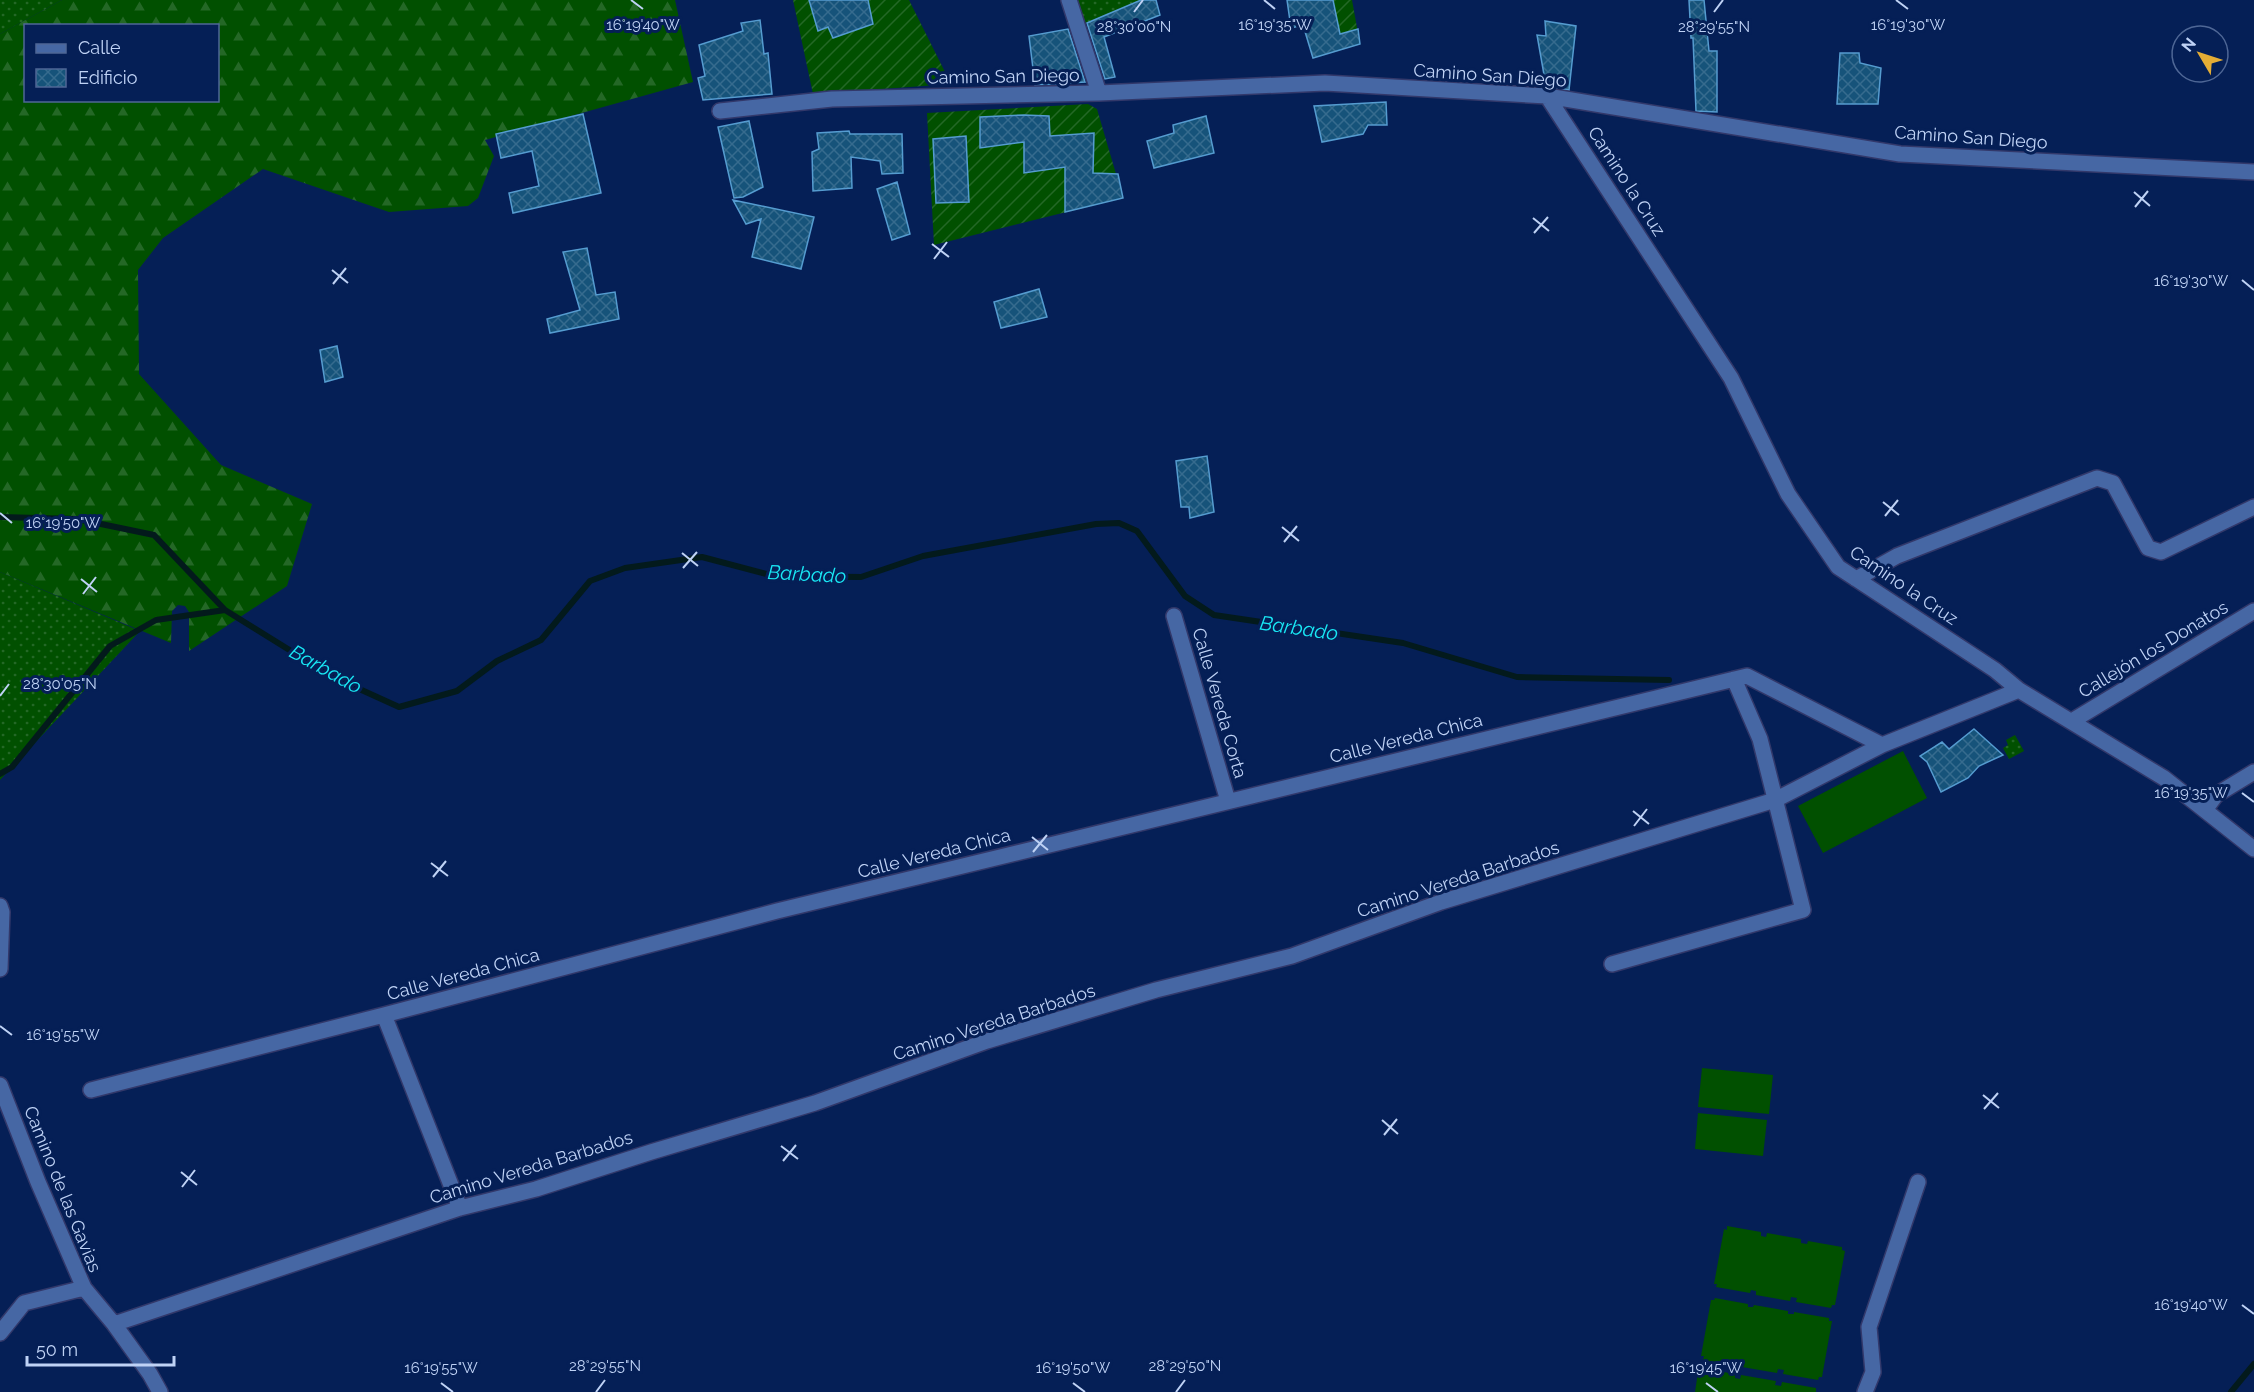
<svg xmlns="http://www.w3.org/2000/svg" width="2254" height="1392" font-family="Raleway,sans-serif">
<defs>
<pattern id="grass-dots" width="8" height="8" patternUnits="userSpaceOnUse" patternTransform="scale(1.5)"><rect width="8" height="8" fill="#015000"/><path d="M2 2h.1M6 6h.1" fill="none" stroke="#246826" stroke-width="1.8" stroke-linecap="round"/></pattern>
<pattern id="forest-firs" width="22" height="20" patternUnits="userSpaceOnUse" patternTransform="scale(1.5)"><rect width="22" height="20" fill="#015000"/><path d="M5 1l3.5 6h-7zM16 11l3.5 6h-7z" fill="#246826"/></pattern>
<pattern id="garden-furrows" width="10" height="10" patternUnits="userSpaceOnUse" patternTransform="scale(1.5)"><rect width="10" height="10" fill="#015000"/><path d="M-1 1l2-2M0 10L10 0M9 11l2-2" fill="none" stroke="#246826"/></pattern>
<pattern id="building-cross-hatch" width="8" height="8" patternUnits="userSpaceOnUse" patternTransform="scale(1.5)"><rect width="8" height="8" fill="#16537a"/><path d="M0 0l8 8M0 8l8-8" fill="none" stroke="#366b8e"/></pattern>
</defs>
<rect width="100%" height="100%" fill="#051f56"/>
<path fill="url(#grass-dots)" d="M0 0H62L0 34Z
M1069 0H1141L1078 26Z
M0 572 140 631 0 780Z
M2015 735 2024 751 2009 759 2003 748 2008 745 2006 740Z"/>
<path fill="url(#forest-firs)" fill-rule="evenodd" d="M62 0H675L693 82 485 140 494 156 478 198 468 206 389 212 263 169 163 238 138 270 139 374 221 465 312 504 287 586 189 651V612L185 606 178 605 172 611 171 643 0 572V34ZM26 26H218V100H26Z"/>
<path fill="url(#garden-furrows)" d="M793 0H909L951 84 813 94Z
M1287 0H1352L1360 44 1313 58 1303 25 1291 28Z
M1088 104 1097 109 1123 198 934 245 927 113Z"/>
<path fill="#015000" d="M1903 751 1927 798 1823 853 1798 806Z
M1702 1068 1773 1075 1769 1114 1698 1107Z
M1698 1113 1767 1120 1763 1156 1695 1149Z
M1727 1226 1761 1232V1236L1766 1237 1767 1233 1801 1239V1243L1807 1244 1808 1241 1842 1247V1250L1845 1251 1835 1305H1832L1831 1308 1796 1302 1797 1298 1791 1297 1790 1301 1756 1295V1291L1751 1290 1750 1293 1716 1287 1717 1284H1714L1724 1229 1727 1230Z
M1715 1298 1748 1304V1307H1753L1754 1305 1788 1311V1314H1794V1312L1829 1318V1321H1832L1822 1377H1819L1818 1380 1783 1374 1784 1370 1778 1369 1777 1373 1742 1367 1743 1363 1738 1362 1737 1366 1703 1360 1704 1356H1701L1711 1300H1714Z
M1701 1368 1735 1374V1378L1740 1379 1741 1375 1776 1381 1775 1385 1781 1386 1782 1382 1816 1388V1392H1695L1698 1372H1701Z"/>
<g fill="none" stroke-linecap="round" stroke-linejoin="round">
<path stroke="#031a1c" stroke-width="6" d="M0 517 77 519 154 535 225 610 333 677 399 707 457 691 497 661 541 640 590 581 625 568 702 557 774 576 861 577 923 556 1096 524 1119 523 1137 531 1185 596 1214 615 1403 643 1517 677 1669 680
M0 774 12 767 110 646 156 620 225 610
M2231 1392 2254 1364"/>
</g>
<path fill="url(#building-cross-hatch)" stroke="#559cd0" stroke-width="1.5" d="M809 0H868L873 24 833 38 828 27 818 31Z
M1141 0H1156L1160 15 1104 37 1115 77 1105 79 1087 23Z
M1287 0H1333L1340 34 1358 29 1360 44 1313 58 1303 25 1291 28Z
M1689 0H1704L1709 51H1717V112L1696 111 1693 38H1691Z
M760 20 764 54 768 53 772 94 703 100 698 78 705 76 699 45 743 31 741 23Z
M1545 21 1576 26 1569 90 1546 86 1537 35 1546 36Z
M1068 29 1085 82 1035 85 1029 36Z
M1840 53H1859L1860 63 1881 68 1878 104H1837Z
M1386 102 1387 125H1368L1363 134 1322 142 1314 106Z
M583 114 601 193 513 213 509 193 539 186 532 151 501 158 496 134Z
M1024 115 1049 116 1050 136 1094 133 1093 173 1118 174 1123 198 1065 212V167L1024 173V142L980 148V117Z
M1206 116 1214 153 1154 168 1147 141 1174 133 1173 125Z
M749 121 763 187 743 197 734 198 718 127Z
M849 131 850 134H902L903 173 882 174 880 161 851 157 852 188 813 191 812 152 819 149 817 133Z
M966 136 969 202 936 203 933 139Z
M897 182 910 234 892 240 877 189Z
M733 200 814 217 801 269 752 257 761 219 746 224Z
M587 248 596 295 615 292 619 319 550 333 547 319 580 310 563 252Z
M1039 289 1047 317 1001 328 994 302Z
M337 346 343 377 325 382 320 350Z
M1207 456 1214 512 1190 518 1189 507H1181L1176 461Z
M1974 729 2003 755 1979 766 1968 778 1941 792 1927 762 1920 756 1942 742 1949 749Z"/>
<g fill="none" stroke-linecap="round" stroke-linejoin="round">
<defs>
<path id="street" d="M1069 0 1099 93
M1547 96 1731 378 1788 494 1838 567 1995 670 2019 690 2164 778 2254 849
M720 111 832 99 1099 93 1325 83 1547 96 1900 154 2254 172
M1856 579 1897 556 2097 478 2113 483 2148 548 2161 552 2254 507
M1174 616 1228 801
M2072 721 2254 611
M2205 810 2216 795 2254 772
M0 906 2 912 0 969
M1612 964 1803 910 1760 739 1734 679
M384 1015 460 1208
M0 1085 38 1182 84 1288 114 1324 150 1374 160 1392
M91 1090 384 1015 777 911 1747 676 1882 745
M114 1324 460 1208 536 1189 651 1152 815 1103 987 1041 1156 990 1292 956 1441 902 1775 800 1882 745 2019 690
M0 1333 24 1303 84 1288
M1865 1392 1873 1372 1869 1327 1918 1182"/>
</defs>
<use href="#street" stroke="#32386a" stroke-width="18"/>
<use href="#street" stroke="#4667a4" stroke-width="15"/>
</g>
<path fill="none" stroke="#bfd2f5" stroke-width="2" d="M631 0 643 9M1264 0 1275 9M1896 0 1908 9M1134 12 1143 0M1714 12 1723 0M2134 192 2150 206M2135 207 2148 191M1533 218 1549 231M1534 233 1548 217M932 244 949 257M934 259 947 242M332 270 348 283M2242 280 2254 290M333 284 346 268M1883 502 1899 515M0 513 12 523M1885 516 1898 500M1282 527 1299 541M1284 542 1297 526M682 553 698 566M683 568 697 552M81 579 97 592M83 594 96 577M0 696 9 684M2242 793 2254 802M1633 811 1649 824M1634 826 1647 809M1032 837 1048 850M1033 852 1047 835M431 863 448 876M433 877 446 861M0 1026 12 1035M1983 1095 1999 1108M1984 1109 1998 1093M1382 1120 1398 1134M1384 1135 1397 1119M781 1146 798 1159M783 1161 796 1145M181 1172 197 1185M182 1187 195 1170M2242 1305 2254 1314M441 1383 453 1392M1073 1383 1085 1392M1706 1383 1718 1392M596 1392 605 1380M1176 1392 1185 1380"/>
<g text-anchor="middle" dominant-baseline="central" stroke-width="6" stroke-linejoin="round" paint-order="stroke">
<g font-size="18" fill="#bfd2f5" stroke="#051f56">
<text transform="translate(1490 75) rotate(4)">Camino San Diego</text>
<text transform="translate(1003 76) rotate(-1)">Camino San Diego</text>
<text transform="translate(1971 137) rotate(4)">Camino San Diego</text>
<text transform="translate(1627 181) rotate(57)">Camino la Cruz</text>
<text transform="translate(1904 585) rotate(34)">Camino la Cruz</text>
<text transform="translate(2153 649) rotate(-31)">Callejón los Donatos</text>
<text transform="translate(1220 703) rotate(74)">Calle Vereda Corta</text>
<text transform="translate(1406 738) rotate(-14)">Calle Vereda Chica</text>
<text transform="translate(934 853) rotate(-14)">Calle Vereda Chica</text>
<text transform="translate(1458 879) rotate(-18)">Camino Vereda Barbados</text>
<text transform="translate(463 974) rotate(-15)">Calle Vereda Chica</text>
<text transform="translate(994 1022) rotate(-18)">Camino Vereda Barbados</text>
<text transform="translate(531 1167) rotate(-17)">Camino Vereda Barbados</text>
<text transform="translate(63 1189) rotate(68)">Camino de las Gavias</text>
</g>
<g font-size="20" font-style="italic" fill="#19e8f5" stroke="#051f56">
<text transform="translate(807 574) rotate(3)">Barbado</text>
<text transform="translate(1299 628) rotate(8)">Barbado</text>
<text transform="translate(326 669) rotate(29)">Barbado</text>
</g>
</g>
<g font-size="15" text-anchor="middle" fill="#bfd2f5" stroke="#051f56" stroke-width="6" stroke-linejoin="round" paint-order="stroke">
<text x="643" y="30">16°19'40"W</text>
<text x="1275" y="30">16°19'35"W</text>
<text x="1908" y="30">16°19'30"W</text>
<text x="1134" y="32">28°30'00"N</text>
<text x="1714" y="32">28°29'55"N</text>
<text x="2191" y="286">16°19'30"W</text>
<text x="63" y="528">16°19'50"W</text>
<text x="60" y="689">28°30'05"N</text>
<text x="2191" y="798">16°19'35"W</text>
<text x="63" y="1040">16°19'55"W</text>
<text x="2191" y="1310">16°19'40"W</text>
<text x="605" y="1371">28°29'55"N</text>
<text x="1185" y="1371">28°29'50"N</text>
<text x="441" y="1373">16°19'55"W</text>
<text x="1073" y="1373">16°19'50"W</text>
<text x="1706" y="1373">16°19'45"W</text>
</g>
<rect x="24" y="24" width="195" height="78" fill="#051f56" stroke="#4f6796" stroke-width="1.5"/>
<rect x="36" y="44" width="30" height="9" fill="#4667a4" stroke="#4f6796" stroke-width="1.5"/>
<text x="78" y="54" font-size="18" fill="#bfd2f5">Calle</text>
<rect x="36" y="69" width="30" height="18" fill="url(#building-cross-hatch)" stroke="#4f6796" stroke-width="1.5"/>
<text x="78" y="84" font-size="18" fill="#bfd2f5">Edificio</text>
<g transform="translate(2200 54) rotate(309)"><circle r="28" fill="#051f56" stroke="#4f6796" stroke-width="1.5"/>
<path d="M0-4.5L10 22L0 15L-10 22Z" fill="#e5ad35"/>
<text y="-9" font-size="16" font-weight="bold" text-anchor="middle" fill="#bfd2f5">N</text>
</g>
<path d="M27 1356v9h147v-9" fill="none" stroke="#bfd2f5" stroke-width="3"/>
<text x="36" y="1356" font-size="18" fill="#bfd2f5" stroke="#051f56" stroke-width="4.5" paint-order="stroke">50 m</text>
</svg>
